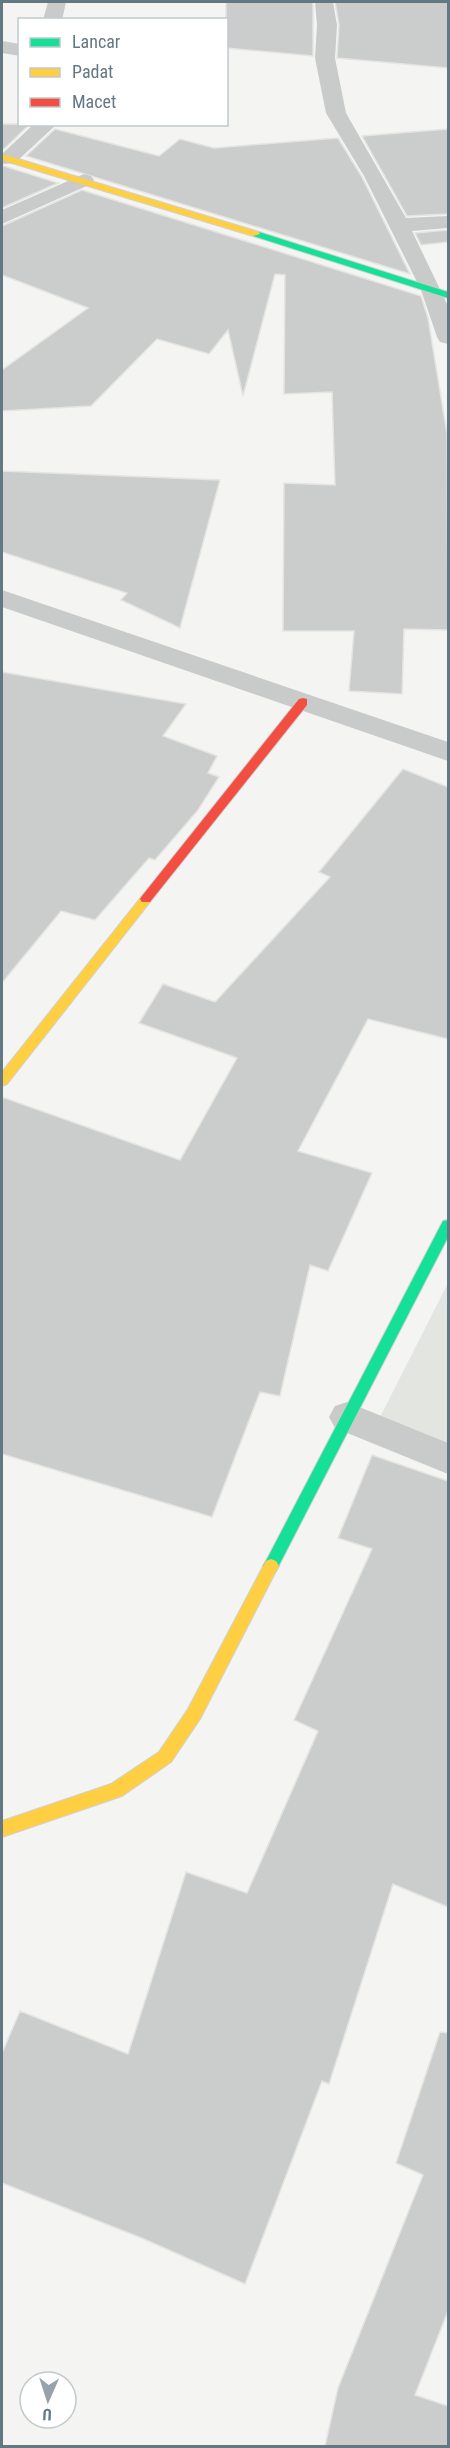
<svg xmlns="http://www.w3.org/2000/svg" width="450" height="2448" font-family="'Roboto Condensed',sans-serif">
<rect width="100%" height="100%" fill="#f4f4f3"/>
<path fill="#e3e6e0" d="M448 1283V1456L376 1425Z"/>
<path fill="#cbcdcd" stroke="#e4e4e2" stroke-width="1.5" d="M226 2H313V56L226 48Z
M335 2H448V68L337 58 339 25Z
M2 124H30L4 149H2Z
M55 129 159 156 180 139 214 148 338 138 362 177 410 274 26 156Z
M448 129V214L407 216 362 136Z
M2 166H4L58 183 2 208Z
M82 190 421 296 428 318 447 434 448 630 404 629 402 694 349 691 354 631H283L284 483 335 485 332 392 284 394 285 275 275 274 243 396 228 330 209 354 157 339 91 406 2 411V370L88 308 2 275V226Z
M448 230V242L421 245 415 233Z
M2 471 220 480 180 628 121 600 127 593 2 552Z
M2 672 186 704 163 736 217 756 208 773 219 777 198 810 155 860 149 858 95 920 61 911 2 983Z
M403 769 448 787V1039L368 1019 298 1151 372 1173 328 1271 310 1265 280 1396 260 1392 212 1517 2 1454V1097L180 1160 237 1058 139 1023 163 984 215 1002 330 877 319 872Z
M372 1455 448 1481V1907L393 1884 329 2084 322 2081 245 2284 144 2239 2 2183V2053L20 2011 128 2054 186 1872 247 1893 318 1731 294 1720 372 1549 338 1538Z
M440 2032 448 2033V2311L415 2395 448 2406V2446H325L338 2388 423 2175 396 2163Z"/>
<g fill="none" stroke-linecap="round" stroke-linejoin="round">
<defs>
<path id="fast" d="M253 232H259L448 292V298L253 236Z
M448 1220V1237L276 1571 271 1573 266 1571 263 1566 266 1561 443 1221Z"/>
<path id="slow" d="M2 154 259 232 260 234 253 236 2 160Z
M146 895 152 899 150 902 7 1084 2 1086V1072L142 896Z
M271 1559 276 1561 279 1566 276 1571 200 1719 171 1762 122 1796 2 1837V1821L111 1784 159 1752 188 1709 266 1561Z"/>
<path id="jam" d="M303 698 307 699V705L150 902H142L140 899 142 896 299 699Z"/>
</defs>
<use href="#fast" stroke="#d0d2d2" stroke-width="2"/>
<use href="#slow" stroke="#d0d2d2" stroke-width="2"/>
<use href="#jam" stroke="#d0d2d2" stroke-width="2"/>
<path fill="#c9caca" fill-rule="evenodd" d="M48 2H66L62 20H43Z
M315 2H333L337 25 335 58 346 113 406 218 448 216V228L412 231 448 306V344L440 342 437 337 421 290 364 176 326 113 315 58 317 25Z
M2 41 20 44V56L2 53Z
M34 124H57L15 163 2 164V154Z
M84 174 91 176 94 180 91 184 2 224V210Z
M2 590 448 742V761L2 607Z
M347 1402 448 1443V1474L335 1428 329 1417 335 1406Z"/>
<use href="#fast" fill="#16e098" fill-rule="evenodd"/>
<use href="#slow" fill="#ffcf43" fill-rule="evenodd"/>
<use href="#jam" fill="#f24e42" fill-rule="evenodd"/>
</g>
<rect width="450" height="2448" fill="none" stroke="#647883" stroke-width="6"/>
<rect x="18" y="18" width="210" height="108" fill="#ffffff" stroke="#c1c9cd" stroke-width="1.5"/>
<rect x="30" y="38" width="30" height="9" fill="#16e098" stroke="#c1c9cd" stroke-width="1.5"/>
<text x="72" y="48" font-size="18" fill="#647883">Lancar</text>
<rect x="30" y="68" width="30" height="9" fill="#ffcf43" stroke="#c1c9cd" stroke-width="1.5"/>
<text x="72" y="78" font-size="18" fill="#647883">Padat</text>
<rect x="30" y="98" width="30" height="9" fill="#f24e42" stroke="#c1c9cd" stroke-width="1.5"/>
<text x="72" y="108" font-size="18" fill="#647883">Macet</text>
<g transform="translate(48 2400) rotate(183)"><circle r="28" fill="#ffffff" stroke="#c1c9cd" stroke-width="1.5"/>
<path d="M0-4.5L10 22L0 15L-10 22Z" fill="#96a3aa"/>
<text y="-9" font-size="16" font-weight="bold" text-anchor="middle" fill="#647883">U</text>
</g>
</svg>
